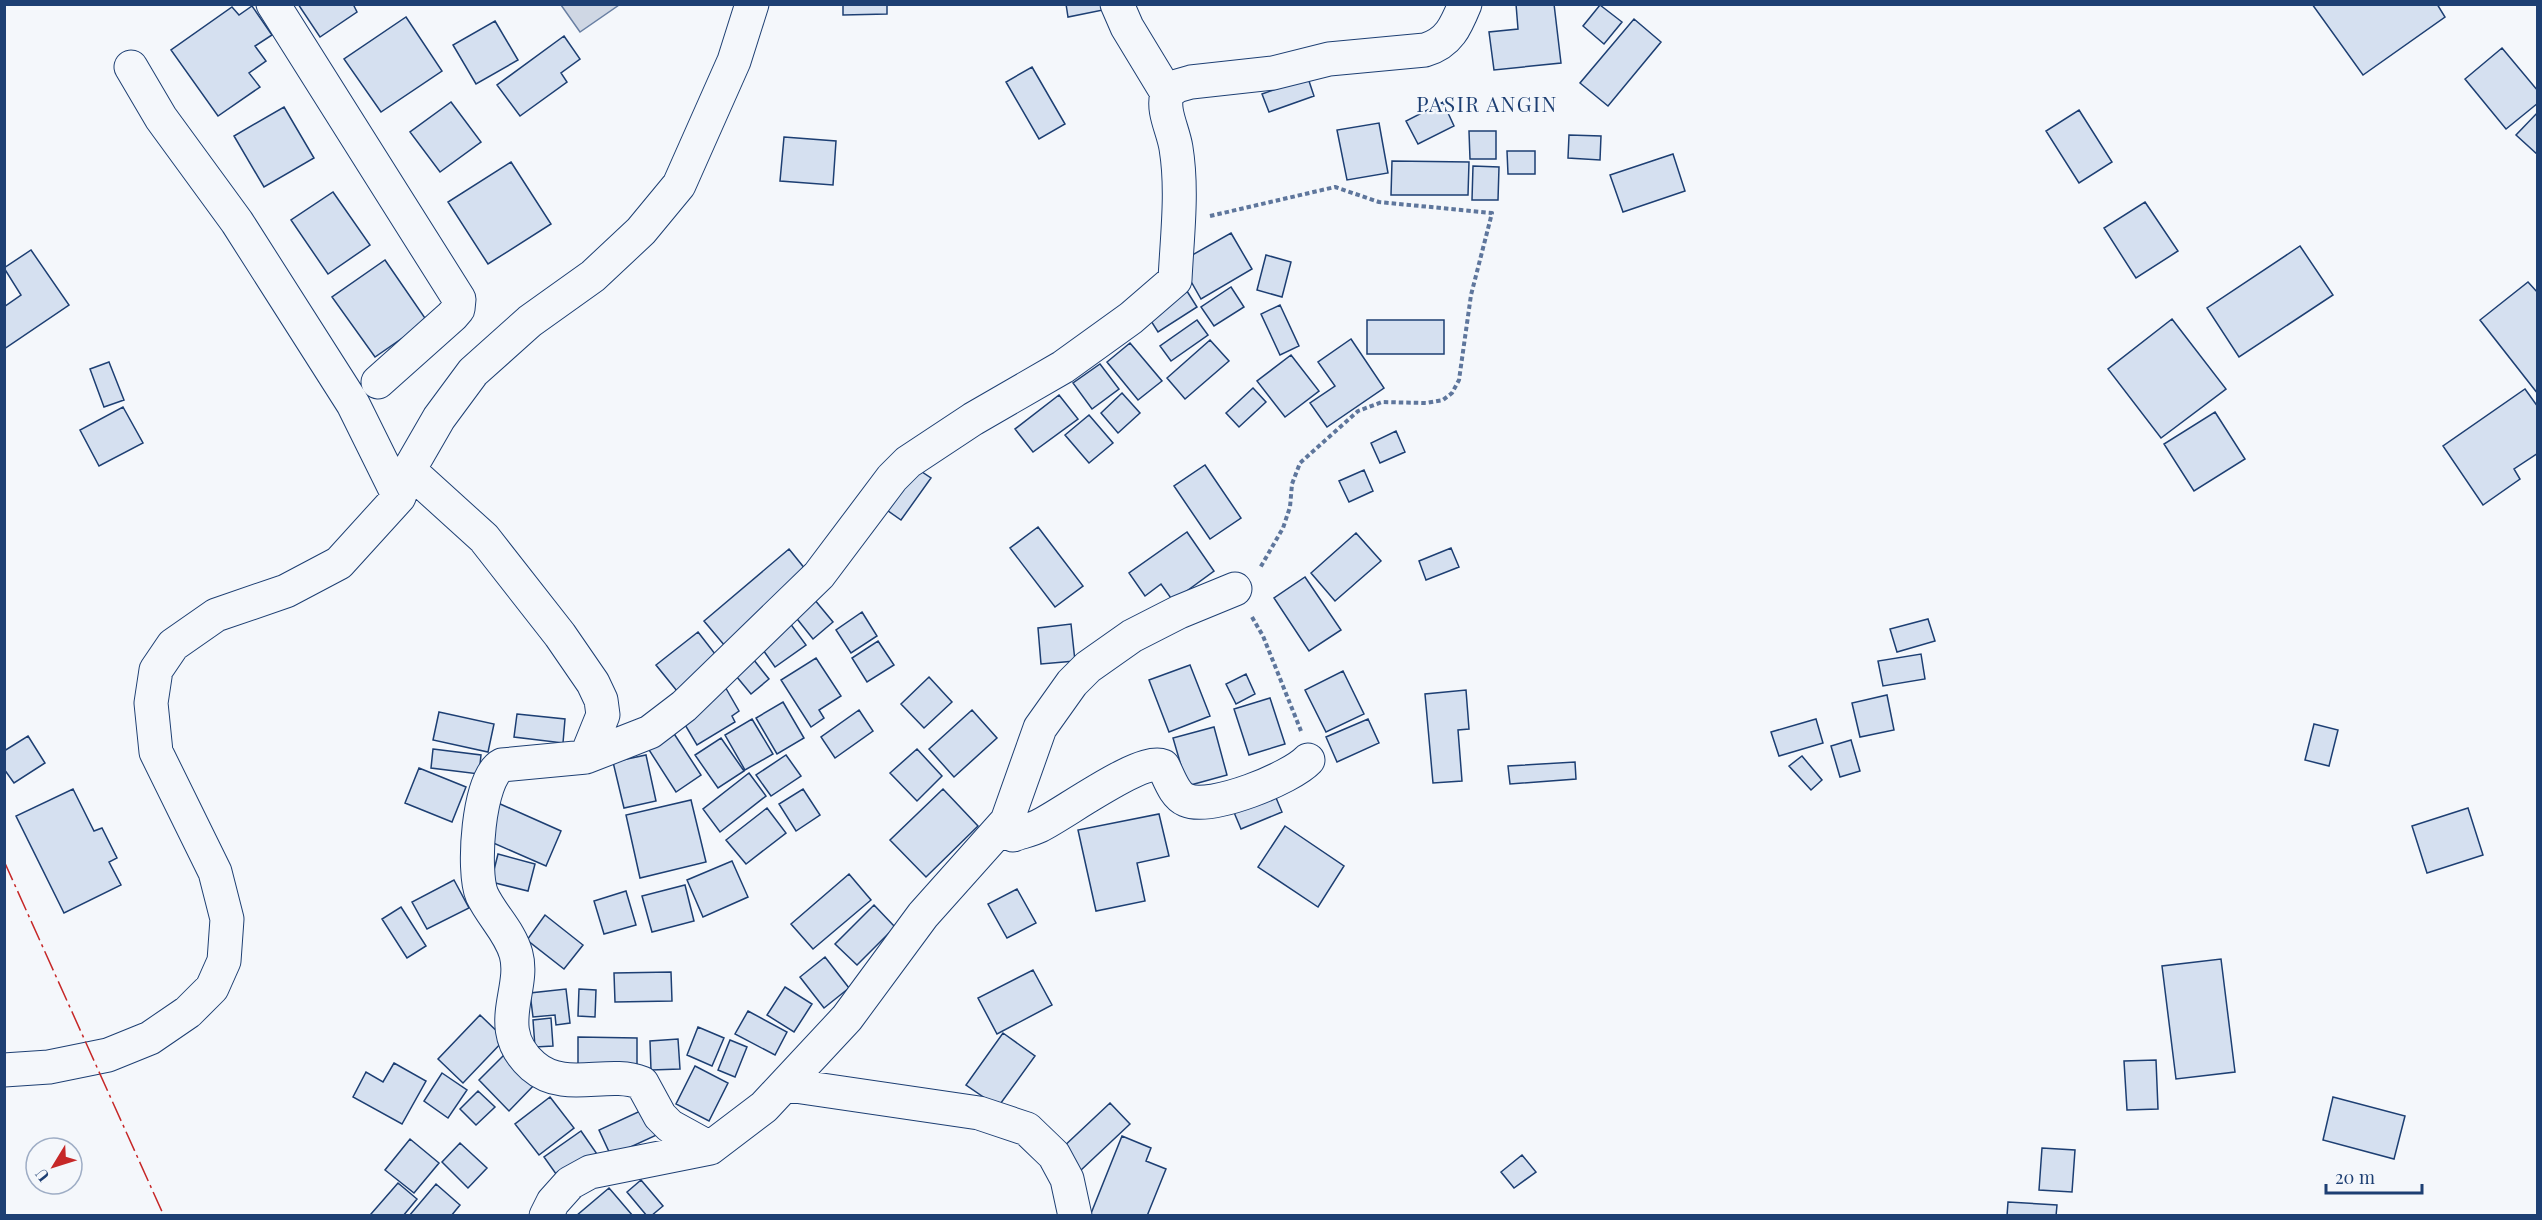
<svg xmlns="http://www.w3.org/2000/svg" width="2542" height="1220" font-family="'Playfair Display',serif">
<rect width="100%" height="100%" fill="#f4f7fb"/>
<path fill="#cfd7e4" stroke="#687fa3" stroke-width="1.5" d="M561 5H619L580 32Z"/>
<path fill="#d5e0f0" stroke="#1d3f73" stroke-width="1.5" d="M298 4H353L357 12 320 37Z
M843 4H887V14L843 15Z
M1066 4H1107L1108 9 1068 17Z
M1516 4H1554L1561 63 1494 70 1489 32 1518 29Z
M2312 4H2437L2445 17 2363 75Z
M1600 5 1622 22 1604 44 1583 26Z
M252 6 272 35 255 46 266 61 249 73 260 87 218 116 171 50 232 7 239 15Z
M406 17 442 71 381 112 344 59Z
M1634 19 1661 42 1608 106 1580 83Z
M495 21 518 60 476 84 453 45Z
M564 36 580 59 561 73 567 82 520 116 497 85Z
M2502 48 2538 91V103L2506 129 2465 79Z
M1032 67 1065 124 1039 139 1006 82Z
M1308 78 1314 96 1269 112 1262 94Z
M451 102 481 142 440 172 410 132Z
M1443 102 1454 126 1418 144 1406 121Z
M284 107 314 158 264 187 234 136Z
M2079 110 2112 162 2079 183 2046 131Z
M2538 112V155L2516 135Z
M1379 123 1388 173 1347 180 1337 130Z
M1469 131H1496V159H1470Z
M1569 135 1601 136 1600 160 1568 158Z
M784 137 836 141 833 185 780 181Z
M1507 151H1535V174H1508Z
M1673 154 1685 191 1623 212 1610 175Z
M1392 161 1469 162 1468 195H1391Z
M511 162 551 224 488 264 448 202Z
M1473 166 1499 167 1498 200H1472Z
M333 192 370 245 328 274 291 220Z
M2145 202 2178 251 2136 278 2104 228Z
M1231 233 1252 269 1201 299 1180 262Z
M2300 246 2333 295 2239 357 2207 308Z
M31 250 69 305 4 349V307L21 295 4 268Z
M1266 255 1291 262 1282 297 1257 290Z
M385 260 427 321 375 357 332 297Z
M2528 282 2538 293V394L2480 320Z
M1231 287 1244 307 1214 326 1201 307Z
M1185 288 1197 307 1158 332 1146 313Z
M1280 305 1299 346 1280 355 1261 314Z
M2172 319 2226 389 2161 438 2108 369Z
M1197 320 1208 335 1171 361 1160 346Z
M1367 320H1444V354H1367Z
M1351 339 1384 388 1327 427 1310 403 1335 386 1318 362Z
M1210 340 1229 361 1185 399 1167 378Z
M1130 343 1162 381 1138 400 1107 362Z
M1291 355 1319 391 1285 417 1257 381Z
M109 362 124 400 104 407 90 369Z
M1100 364 1119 389 1092 409 1073 383Z
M1253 388 1266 402 1239 427 1226 413Z
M2525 389 2538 407V453L2514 469 2520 479 2483 505 2443 446Z
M1122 393 1140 413 1118 433 1101 413Z
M1059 395 1078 419 1033 452 1015 429Z
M123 407 143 443 99 466 80 430Z
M2215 412 2245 459 2194 491 2164 444Z
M1089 415 1113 443 1089 463 1065 435Z
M1396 431 1405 452 1380 463 1371 443Z
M910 464 931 478 901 520 881 506Z
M1205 465 1241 518 1210 539 1174 486Z
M1364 470 1373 491 1349 502 1339 481Z
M1038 527 1083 586 1055 607 1010 548Z
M1187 532 1214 571 1173 601 1161 584 1145 596 1129 573Z
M1356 533 1381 561 1335 601 1311 573Z
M1451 548 1459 567 1426 580 1419 561Z
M789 549 810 575 725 646 704 621Z
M1305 577 1341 630 1309 651 1274 598Z
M814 599 833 622 813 639 794 615Z
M862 612 877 636 851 653 836 630Z
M784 615 806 645 775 667 754 637Z
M1928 619 1935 641 1897 652 1890 629Z
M1071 624 1075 661 1041 664 1038 628Z
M698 632 719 659 677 691 656 665Z
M878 641 894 665 867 682 852 658Z
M746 650 769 679 751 694 727 665Z
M1921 654 1925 679 1883 686 1878 661Z
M816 658 841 696 819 710 824 718 811 727 781 680Z
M1190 665 1210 716 1169 732 1149 680Z
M1343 671 1364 714 1326 732 1305 690Z
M1246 674 1255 694 1236 704 1226 684Z
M929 677 952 702 924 728 901 704Z
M724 685 739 711 732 716 735 722 697 745 678 713Z
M1466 690 1469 729 1458 730 1462 781 1433 783 1425 694Z
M1887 695 1894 730 1860 737 1852 703Z
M1270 698 1285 744 1249 755 1234 709Z
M783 702 804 738 777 754 756 718Z
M859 710 873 731 835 758 821 737Z
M972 710 997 738 954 777 929 749Z
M439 712 494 724 488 752 433 740Z
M517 714 565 719 563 743 514 737Z
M752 719 773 754 745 770 725 735Z
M1368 719 1379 743 1337 762 1326 737Z
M1816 719 1823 743 1779 756 1771 732Z
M2314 724 2338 730 2329 766 2305 760Z
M669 726 701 775 676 792 644 742Z
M1214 727 1227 775 1187 786 1173 738Z
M28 736 45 763 14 783 4 769V751Z
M721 738 744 771 718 788 695 755Z
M1851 740 1860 771 1840 777 1831 746Z
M433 749 481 755 479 774 431 768Z
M917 749 942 776 917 801 890 773Z
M646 755 656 801 624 808 613 762Z
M786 755 801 776 771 796 756 775Z
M1802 756 1822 780 1811 790 1789 766Z
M1575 762 1576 779 1510 784 1508 766Z
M419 768 466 787 452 822 405 803Z
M749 773 766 796 720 832 703 809Z
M73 789 94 831 102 828 117 858 109 862 121 885 64 913 16 816Z
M803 789 820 815 796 831 779 804Z
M943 789 978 826 926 877 890 840Z
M1274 793 1282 812 1241 829 1233 810Z
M691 800 706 862 640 878 626 815Z
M498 803 561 831 546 866 482 838Z
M767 808 786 833 746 864 726 840Z
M2468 808 2483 855 2427 873 2412 826Z
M1159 814 1169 856 1137 863 1145 901 1096 911 1078 830Z
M1285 826 1344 866 1318 907 1258 867Z
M498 854 535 864 528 891 491 882Z
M732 861 748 897 703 917 687 880Z
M849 874 871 900 813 949 791 924Z
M454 880 469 908 427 929 412 902Z
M685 885 694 921 652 932 642 896Z
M1017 889 1036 923 1007 938 988 904Z
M626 891 636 925 604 934 594 901Z
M874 905 895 927 857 965 835 944Z
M401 907 426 946 407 958 382 919Z
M545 915 583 945 564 969 527 940Z
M825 957 849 988 824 1008 800 977Z
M2221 959 2235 1072 2176 1079 2162 966Z
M1033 970 1052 1005 997 1034 978 998Z
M671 972 672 1001 615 1002 614 973Z
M785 987 812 1004 794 1032 767 1015Z
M566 989 570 1023 556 1025 555 1015 533 1017 530 993Z
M579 989 596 990 595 1017 578 1016Z
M748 1011 787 1032 775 1055 735 1034Z
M480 1015 505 1039 463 1083 438 1059Z
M551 1018 553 1046 535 1047 533 1020Z
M698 1027 724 1038 712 1066 687 1055Z
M1003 1033 1035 1056 998 1107 966 1085Z
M578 1037 637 1038V1067H578Z
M678 1039 680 1069 651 1070 650 1041Z
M730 1040 747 1047 735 1077 718 1070Z
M507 1052 537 1082 509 1111 479 1080Z
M2156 1060 2158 1109 2127 1110 2124 1061Z
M394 1063 426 1081 402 1124 353 1097 366 1072 383 1082Z
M695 1066 728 1083 709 1121 676 1104Z
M442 1073 467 1090 448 1118 424 1101Z
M478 1091 495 1107 476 1125 460 1109Z
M550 1097 574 1128 539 1155 515 1124Z
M2333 1097 2405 1116 2394 1159 2323 1140Z
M1110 1103 1130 1124 1080 1171 1060 1150Z
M649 1107 661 1133 611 1156 599 1130Z
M581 1131 597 1154 561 1181 544 1157Z
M1122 1136 1151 1148 1146 1161 1166 1169 1147 1216H1090Z
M410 1139 439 1163 414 1193 385 1170Z
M460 1143 487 1168 468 1188 442 1162Z
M2042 1148 2075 1150 2072 1192 2039 1190Z
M1522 1155 1536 1172 1514 1188 1501 1172Z
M641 1180 663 1206 651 1216H647L627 1192Z
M398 1183 417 1199 403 1216H373L371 1214Z
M436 1184 460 1205 451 1216H409Z
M609 1188 633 1216H576Z
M2008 1202 2057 1205 2056 1216H2007Z"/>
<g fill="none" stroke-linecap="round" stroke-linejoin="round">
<defs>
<path id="minor" d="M273 4 459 299 458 309 452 316 378 382
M1117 4 1127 27 1167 93
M131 67 161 118 237 222 353 404 399 497
M409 470 484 538 560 635 593 683 601 700 603 715 586 757 502 765C478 777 472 872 482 895 492 916 510 932 516 954 526 990 491 1029 533 1066 565 1094 607 1069 642 1083L660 1116 670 1126 710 1148
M586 757 650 732 684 706 819 575 892 478 908 462 973 419 1063 367 1131 318 1175 280C1177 237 1183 191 1176 148 1173 129 1162 112 1167 93L1177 86 1191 82 1273 73 1329 59 1425 50C1449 43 1456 26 1465 4
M1000 829 1013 835C1021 832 1031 830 1039 826 1064 814 1140 757 1163 766 1169 777 1174 795 1186 800 1211 811 1291 778 1308 760
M4 1070 49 1067 108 1055 150 1038 188 1012 212 988 224 961 227 919 215 872 156 752 151 703 156 670 173 645 216 615 286 591 339 563 399 497 409 470 439 418 473 372 530 321 593 276 641 231 679 185 734 61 752 4
M788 1085 979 1113 1027 1129 1054 1155 1067 1179 1075 1216
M546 1216 553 1202 570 1183 590 1172 710 1148 764 1107 847 1018 923 915 1007 821 1040 728 1072 683 1088 667 1132 636 1179 612 1235 589"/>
</defs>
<use href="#minor" stroke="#1d3f73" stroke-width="35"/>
<path stroke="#5e769c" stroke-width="4" stroke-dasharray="4.5 3" stroke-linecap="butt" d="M1210 216 1335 187 1379 202 1492 213 1471 295 1459 380 1452 393 1443 400 1426 403 1382 402 1358 411 1300 463 1292 484 1290 507 1283 528 1260 568
M1252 617 1263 636 1301 731"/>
<use href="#minor" stroke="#f4f7fb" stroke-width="33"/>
<path stroke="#c62828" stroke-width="1.5" stroke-dasharray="21 4.5 3 4.5" stroke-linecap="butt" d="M4 861 164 1216"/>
</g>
<g text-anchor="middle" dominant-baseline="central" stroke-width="4.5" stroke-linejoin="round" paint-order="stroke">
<g font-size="21" letter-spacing="1.5" fill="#1d3f73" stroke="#f4f7fb">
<text x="1487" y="103">PASIR ANGIN</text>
</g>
</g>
<rect width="2542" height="1220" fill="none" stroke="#1d3f73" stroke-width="12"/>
<g transform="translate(54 1166) rotate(232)"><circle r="28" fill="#f4f7fb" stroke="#9eadc5" stroke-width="1.5"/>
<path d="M0-4.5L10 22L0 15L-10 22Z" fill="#c62828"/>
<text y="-9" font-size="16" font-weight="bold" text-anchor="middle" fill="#1d3f73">U</text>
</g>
<path d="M2326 1184v9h96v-9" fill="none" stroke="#1d3f73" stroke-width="3"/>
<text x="2335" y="1184" font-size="18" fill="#1d3f73" stroke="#f4f7fb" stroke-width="4.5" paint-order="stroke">20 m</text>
</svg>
